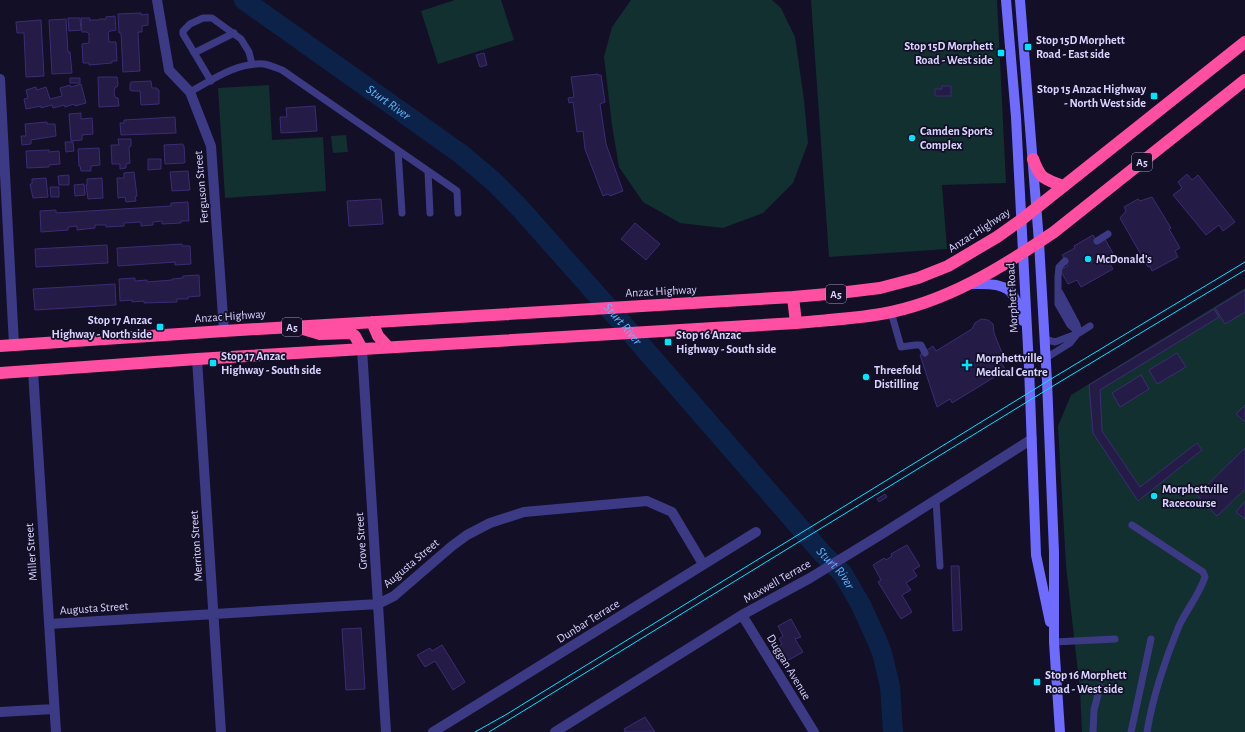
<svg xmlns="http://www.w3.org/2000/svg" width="1245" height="732" font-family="'Alegreya Sans',sans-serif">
<rect width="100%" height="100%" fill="#130f26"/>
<path fill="#12302f" d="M455 0H501L514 40 438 64 421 11Z
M631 0H772L781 8 795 37 804 100 808 143 793 183 763 213 723 228 680 223 643 202 619 167 612 125 604 57 612 27Z
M811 0H997L1006 183 942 185 947 249 829 257Z
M269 85 272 140 323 137 326 191 225 198 218 88Z
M346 135 348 152 333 153 331 136Z
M1245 288V732H1082L1080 690 1066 566 1058 426 1071 395Z"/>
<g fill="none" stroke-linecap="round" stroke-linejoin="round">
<path stroke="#0c2248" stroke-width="20" id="s1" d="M244 0 461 154 492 180 518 206 622 323 822 553 843 574 861 605 876 638 882 653 890 686 893 732"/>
</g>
<path fill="#241b47" stroke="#3b2d73" d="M141 13V15L148 14V25L142 26V32H138L140 71 123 72 121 33H119L118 14Z
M115 16 116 30 110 31 108 33 109 42H116L117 61H112V63L89 65V63H83L82 44 89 43V34L87 32H82L81 18H90V21L92 20H98L99 19H104L105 20 106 17Z
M68 18H80L81 30 69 31Z
M66 19 68 52H70L72 73 52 74 49 20Z
M41 20 44 76 26 77 24 33H17L16 22Z
M484 53 487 65 480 67 476 55Z
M598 74V75H601L605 102 600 104 606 144 623 191 610 196 608 194 603 196 585 149 583 131 577 132 573 102 569 103 568 98 574 97 571 77Z
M98 77H117L118 84 117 87H115L114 93 115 97 118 98 119 106 99 107Z
M70 78H80V83H70Z
M151 81 152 88H157V90H159V104L141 105 140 91H132L130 90V84L131 82Z
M81 84 86 103 75 106 74 104 65 107 64 105 53 108 52 105 41 108V106L26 109 24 99 28 98 26 90 36 87 37 90 46 87 50 99 62 96 60 88 70 85 71 87Z
M942 86H951V96H935V89H942Z
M315 106 317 131 281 133 280 117H287L286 108Z
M81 113V119L92 118 93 134 82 135V140L71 141 69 114Z
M175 117 176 133 121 135 120 123H124V120Z
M47 122V124H55L56 136 31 140V144L22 145 21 136H26L25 124Z
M118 139H131V146L129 147 130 163 126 164V168L120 169V164H112L111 145H119Z
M65 142H73L74 151 66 152Z
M183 144V146H184L185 162 184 163 165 164 164 145Z
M99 148 100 165 91 166V171H81L80 166H79L78 149Z
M49 150V152L59 151 60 164 49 165V167L27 168 26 151Z
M148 159H161V169L148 170Z
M188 171 190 190 172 191 170 172Z
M134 172 137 196 135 197 136 201 126 202 125 197 118 198 117 178H124V173Z
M1187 174 1192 180 1198 175 1235 222 1223 231 1219 225 1206 235 1173 195 1182 188 1178 182Z
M69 175V185H59L58 176Z
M46 178 48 197 33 198 30 184H32V179Z
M102 178 103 198 88 199 86 185H87V179Z
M84 184 85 195 75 196 74 185Z
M50 187H59V197H51Z
M1152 197 1171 228 1169 229 1180 248 1175 251 1178 257 1152 271 1150 266 1148 267 1120 218 1126 211 1124 207 1138 199 1140 201Z
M381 199 383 224 349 226 347 201Z
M188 202 189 221H181V223L162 224V221L153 222V225L141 226V222L124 223V226L106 227V225H95V228L77 230V226L68 227V230L41 232 40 211 56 210V213L171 206V203Z
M635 223 660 244 646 260 621 239Z
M1093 235 1098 243 1105 239 1115 257 1108 261 1113 269 1081 287 1077 280 1068 284 1060 270 1068 266 1062 255 1075 248 1074 246Z
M182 244V246H190L191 264 175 265V262L118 266 117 248Z
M107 245 108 263 36 267 35 249Z
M199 275 200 296 188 297V299H177V302L144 303V301L132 302V300L120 301 119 279 135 278V281L147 280V282L172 280V279L183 278V276Z
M115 284 116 305 35 310 33 289Z
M1245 290V312L1225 324 1215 308Z
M1214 309 1219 317 1100 390 1102 431 1140 487 1197 443 1202 450 1138 501 1093 433 1089 385Z
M981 319 988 320 993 324 994 333 1004 358 999 360 1006 370 952 403 950 399 937 407 920 355 933 346 936 351 972 329 975 323Z
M1177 353 1186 367 1157 384 1149 370Z
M1141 375 1149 389 1120 407 1112 393Z
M1245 405V422L1236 414Z
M1245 448V489L1217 516 1197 495Z
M885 494 887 497 879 502 877 499Z
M1245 501V519L1236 512Z
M907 545 920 566 913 570 917 576 906 583 911 590 902 595 912 612 901 619 878 582 881 580 873 565 884 558 886 560 892 556 891 554Z
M951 566H959L962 630 953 631Z
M791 619 801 637 795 639 803 652 787 661 779 646 782 644 779 639 783 636 778 626Z
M361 628 365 689 346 690 342 629Z
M442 645 465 682 453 690 435 661 425 667 417 655 430 648 432 651Z
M645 717 655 732H625L624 729Z"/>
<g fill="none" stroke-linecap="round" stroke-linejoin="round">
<path stroke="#3d3a85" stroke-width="7" d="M194 53 234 33
M211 81 183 34V31L190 24 203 18H212L241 39 249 52 252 64
M190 92C212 80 237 62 264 64 270 65 276 68 282 70L457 191 458 213
M398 151 402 213
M428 172 430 213
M1097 241 1108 234
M1065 261 1059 267 1058 277V304L1070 325 1079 333
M1060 293 1077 325 1079 332
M891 312 901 347 915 345H921L925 353
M1044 339 1055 342 1079 333 1090 326
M1046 358 1070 343 1078 333
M936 500 940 566
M1132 525 1203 572 1205 577C1199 595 1187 609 1179 626 1166 657 1152 699 1147 732
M1054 642 1115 639
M1093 732 1094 710 1100 687
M1131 732 1151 639"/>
<path stroke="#3d3a85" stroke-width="10" d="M157 0 169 70 190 92 211 146 224 331
M0 79 14 345
M362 349 386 732
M197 359 221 732
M33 371 56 732
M742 615 814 732
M49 624 378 604 394 596 452 546 467 535 490 523 524 512 647 501 672 512 703 564
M0 712 54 709
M433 732 756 532
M555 732 742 615 810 578 885 532 1032 439"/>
<path stroke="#6f6bff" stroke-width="10" d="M1006 0 1016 117 1029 367 1036 555 1050 622
M1020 0 1039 242 1047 381 1054 552V642L1060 732
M971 284C985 284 1007 282 1014 297 1018 304 1020 313 1023 321"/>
<path stroke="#ff4fa3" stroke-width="12" d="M1033 159C1041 180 1043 178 1063 186
M793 297 796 323
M372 322 378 336 388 347
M303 329 320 334 351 333 355 336 362 349
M0 346 224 331 793 297 839 293 880 288 918 278 948 266 997 237 1021 220 1245 42
M0 373 197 359 796 323C824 320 853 319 881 314 945 303 1001 268 1054 232L1245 80"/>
<path stroke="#00e5ff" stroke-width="1" d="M475 732 507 714 1051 379 1245 262
M489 732 1048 389 1245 270"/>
</g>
<g fill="#00e5ff" stroke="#130f26" stroke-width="1.5">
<rect x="1024" y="43" width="8" height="8" rx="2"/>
<rect x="997" y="49" width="8" height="8" rx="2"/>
<rect x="1150" y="92" width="8" height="8" rx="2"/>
<circle cx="912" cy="138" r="4"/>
<circle cx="1088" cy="259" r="4"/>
<rect x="156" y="323" width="8" height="8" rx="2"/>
<rect x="664" y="338" width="8" height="8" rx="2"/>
<rect x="209" y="359" width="8" height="8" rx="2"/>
<path d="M965 359h4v4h4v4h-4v4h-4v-4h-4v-4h4z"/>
<circle cx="866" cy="377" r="4"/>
<circle cx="1154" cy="496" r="4"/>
<rect x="1033" y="678" width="8" height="8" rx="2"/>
</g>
<g text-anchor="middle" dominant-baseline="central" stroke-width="3.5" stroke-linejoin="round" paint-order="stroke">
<g fill="#130f26" stroke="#9e99be" stroke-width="1">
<rect x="1132" y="153" width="20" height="18" rx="3"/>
<rect x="826" y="285" width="20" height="18" rx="3"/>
<rect x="282" y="318" width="20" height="18" rx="3"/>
</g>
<g font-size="11" font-weight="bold" fill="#d9d4ff">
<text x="1142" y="162">A5</text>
<text x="836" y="294">A5</text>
<text x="292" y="327">A5</text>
</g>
<g font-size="12" font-weight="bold" fill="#d9d4ff" stroke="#130f26" text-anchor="start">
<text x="1036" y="40">Stop 15D Morphett<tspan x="1036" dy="14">Road - East side</tspan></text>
<text x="993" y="46" text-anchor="end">Stop 15D Morphett<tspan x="993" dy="14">Road - West side</tspan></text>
<text x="1146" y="89" text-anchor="end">Stop 15 Anzac Highway<tspan x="1146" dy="14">- North West side</tspan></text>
<text x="920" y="131">Camden Sports<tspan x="920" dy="14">Complex</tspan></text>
<text x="1096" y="259">McDonald's</text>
<text x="152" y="320" text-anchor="end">Stop 17 Anzac<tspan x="152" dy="14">Highway - North side</tspan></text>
<text x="676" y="335">Stop 16 Anzac<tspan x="676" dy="14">Highway - South side</tspan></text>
<text x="221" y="356">Stop 17 Anzac<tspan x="221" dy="14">Highway - South side</tspan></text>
<text x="976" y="358">Morphettville<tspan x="976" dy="14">Medical Centre</tspan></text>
<text x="874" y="370">Threefold<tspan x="874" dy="14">Distilling</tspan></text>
<text x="1162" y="489">Morphettville<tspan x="1162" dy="14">Racecourse</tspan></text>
<text x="1045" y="675">Stop 16 Morphett<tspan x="1045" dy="14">Road - West side</tspan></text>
</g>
<g font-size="12" fill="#d9d4ff" stroke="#130f26">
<text transform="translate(201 187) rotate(-95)">Ferguson Street</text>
<text transform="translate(979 230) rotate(-33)">Anzac Highway</text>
<text transform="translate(661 291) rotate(-3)">Anzac Highway</text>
<text transform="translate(1012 298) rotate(-93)">Morphett Road</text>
<text transform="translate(230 316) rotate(-4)">Anzac Highway</text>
<text transform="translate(361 541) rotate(-94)">Grove Street</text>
<text transform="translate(196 546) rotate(-94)">Merriton Street</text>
<text transform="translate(31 552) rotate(-94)">Miller Street</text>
<text transform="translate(411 563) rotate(-40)">Augusta Street</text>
<text transform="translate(777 581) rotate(-30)">Maxwell Terrace</text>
<text transform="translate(94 608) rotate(-4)">Augusta Street</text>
<text transform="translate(588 621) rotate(-32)">Dunbar Terrace</text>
<text transform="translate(789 667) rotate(59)">Duggan Avenue</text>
</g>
<g font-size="13" font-style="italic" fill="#62b6ff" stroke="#130f26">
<text stroke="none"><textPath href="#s1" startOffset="177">Sturt River</textPath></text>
<text stroke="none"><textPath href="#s1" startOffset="501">Sturt River</textPath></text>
<text stroke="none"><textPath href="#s1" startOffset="825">Sturt River</textPath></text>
</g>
</g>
</svg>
